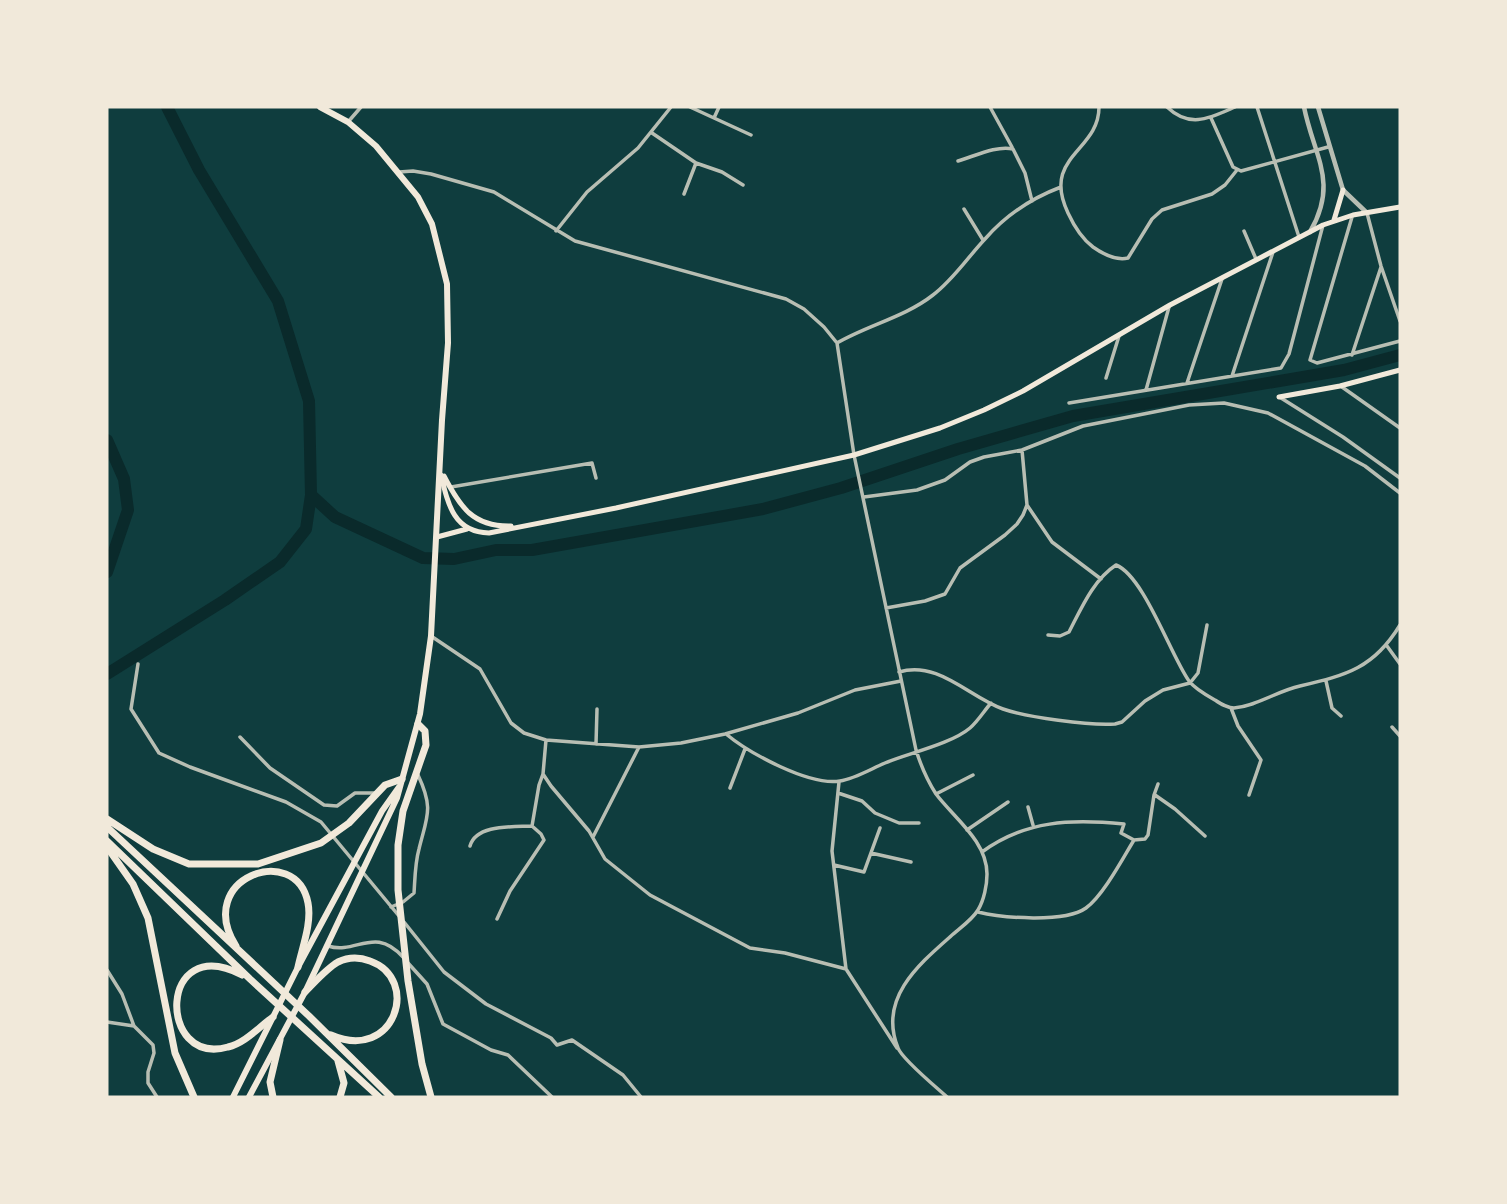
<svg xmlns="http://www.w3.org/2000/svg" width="1507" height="1204" font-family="'PT Sans Narrow',sans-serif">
<rect width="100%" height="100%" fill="#0f3d3e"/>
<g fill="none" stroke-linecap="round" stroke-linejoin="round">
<path stroke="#0a2a2b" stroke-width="12" d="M107 440 124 479 128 510 107 572
M311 495 335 517 423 558 454 559 496 550H532L763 509 841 488 958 449 1073 416 1344 370 1400 355
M107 674 225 600 280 562 306 529 311 495 309 401 278 301 199 170 167 107"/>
<path stroke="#b8beb3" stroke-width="3.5" d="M690 107 751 135
M990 107 1012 147
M1099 107C1099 152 1041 156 1068 213 1074 226 1081 238 1093 247 1103 254 1116 261 1128 258L1152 219 1162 210 1212 194 1225 185 1237 170
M1167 107C1190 129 1210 118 1235 107
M1257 107 1299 237
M714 118 719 107
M1211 118 1233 167 1241 171 1328 147
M348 122 361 107
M652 133 696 163 722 172 743 185
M958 161C975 156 997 145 1013 149L1025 173 1032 201
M399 172 413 171 431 174 494 192 575 241 786 299 804 309 824 327 837 343 854 455 916 750C921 766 927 780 936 794 954 818 987 841 987 874 987 885 984 900 978 910 972 920 960 928 951 936 918 965 878 999 898 1048 902 1059 936 1087 947 1097
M684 194 696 163
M964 209 983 240
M1367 213 1381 266 1400 321
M1352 217 1310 360 1317 363 1400 341
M556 231 587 192 638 148 671 107
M1244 231 1256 259
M837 343C868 325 905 317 933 295 953 280 968 257 985 239 1005 216 1032 198 1061 187
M1352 355 1381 267
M1232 376 1273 252
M1106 378 1119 336
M1187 383 1222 279
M1342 387 1400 428
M1146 390 1169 307
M1281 398 1343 437 1400 478
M1069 403 1281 368 1289 354 1323 225
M451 487 592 463 596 478
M864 497 917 490 945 480 970 462 984 457 1022 450 1083 426 1189 405 1224 403 1268 413 1365 466 1400 493
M1027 505 1052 542 1101 579
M886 608 925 601 945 594 960 568 1005 535 1017 524 1023 515 1027 505 1022 450
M1048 635 1060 636 1069 632C1081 609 1093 580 1116 565 1144 576 1171 656 1189 681 1195 689 1206 695 1215 700 1221 704 1227 708 1234 708 1257 706 1277 691 1300 686 1347 675 1374 668 1400 625
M431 636 480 669 511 723 524 733 546 740 639 747 681 743 725 734 798 713 855 690 901 681
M1387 646 1400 664
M138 664 131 709 159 753 190 767 286 802 321 822 399 916
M899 672C938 660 969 697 1003 709 1026 717 1090 726 1115 724L1122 722 1145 701 1163 690 1190 683 1198 673 1207 625
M1326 681 1332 708 1341 716
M1231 708 1238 726 1261 760 1249 795
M1392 727 1400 736
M726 734C749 753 809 786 840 781 854 779 871 769 885 763 909 753 951 744 970 728 978 721 984 711 991 703
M240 737 270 768 324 805 337 806 355 793H375
M596 744 597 709
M543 774 551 786 589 831 605 859 650 895 750 948 785 953 846 969 897 1048
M839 782 832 851 846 969
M730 788 745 749
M838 793 862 801 875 813 899 823H919
M936 794 973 775
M1155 795 1175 809 1205 836
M1028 807 1033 825
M532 826 539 785 543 774 546 740
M967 830 1008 802
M593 837 639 747
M470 846C476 824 513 827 532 826L541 834 544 840 510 891 497 919
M982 852C1026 820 1071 819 1124 824L1121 833 1134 840 1145 839 1148 835 1154 795 1158 784
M871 853 911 862
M834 865 864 872 880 828
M391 907 403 902 414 893C415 879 415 863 419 849 427 816 434 809 418 775
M978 912C1002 918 1065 923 1086 908 1103 896 1123 858 1134 840
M404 922 444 972 486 1004 551 1038 557 1045 572 1040 623 1075 641 1097
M328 946C357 955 374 925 403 957
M408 963 427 984 443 1024 491 1050 508 1055 552 1097
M107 970 122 994 134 1026 153 1045 154 1053 148 1072V1083L157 1097
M107 1022 134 1026"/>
<path stroke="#b8beb3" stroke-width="4.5" d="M1304 107C1314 157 1339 182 1310 232
M1318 107 1343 190 1366 212"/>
<path stroke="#f1e9da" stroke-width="5" d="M1334 220 1343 190
M1279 397 1340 386 1400 370
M441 475C448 505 454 532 489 533L616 508 854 455 940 428 984 410 1023 391 1170 305 1323 225 1353 215 1400 207
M444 476C460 507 473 527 511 526
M437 537 467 529"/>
<path stroke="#f1e9da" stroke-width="6" d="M233 1097 298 967 382 811 399 787
M249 1097 305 992 397 798 420 714 431 636 442 420 448 343 447 284 432 224 418 197 376 146 348 122 320 107"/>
<path stroke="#f1e9da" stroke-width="7" d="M418 724 425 731 426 745 403 811 398 845V890L408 981 422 1064 431 1097
M107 819 153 849 189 864H258L321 843 349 823 385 785 402 779
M107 827 309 1016 391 1097
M107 841 250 979 379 1097
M107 847 133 884 148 918 175 1053 194 1097
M236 946C193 878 296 841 308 903 312 923 302 948 298 967
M242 975C158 931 157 1067 228 1047 245 1043 259 1027 273 1017
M305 992C315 982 326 969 338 962 348 957 360 957 370 961 421 979 395 1063 331 1035
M338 1061 344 1083 340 1097
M273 1097 270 1082 280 1040"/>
</g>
<rect width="1507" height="1204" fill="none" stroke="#f1e9da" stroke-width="217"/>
</svg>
